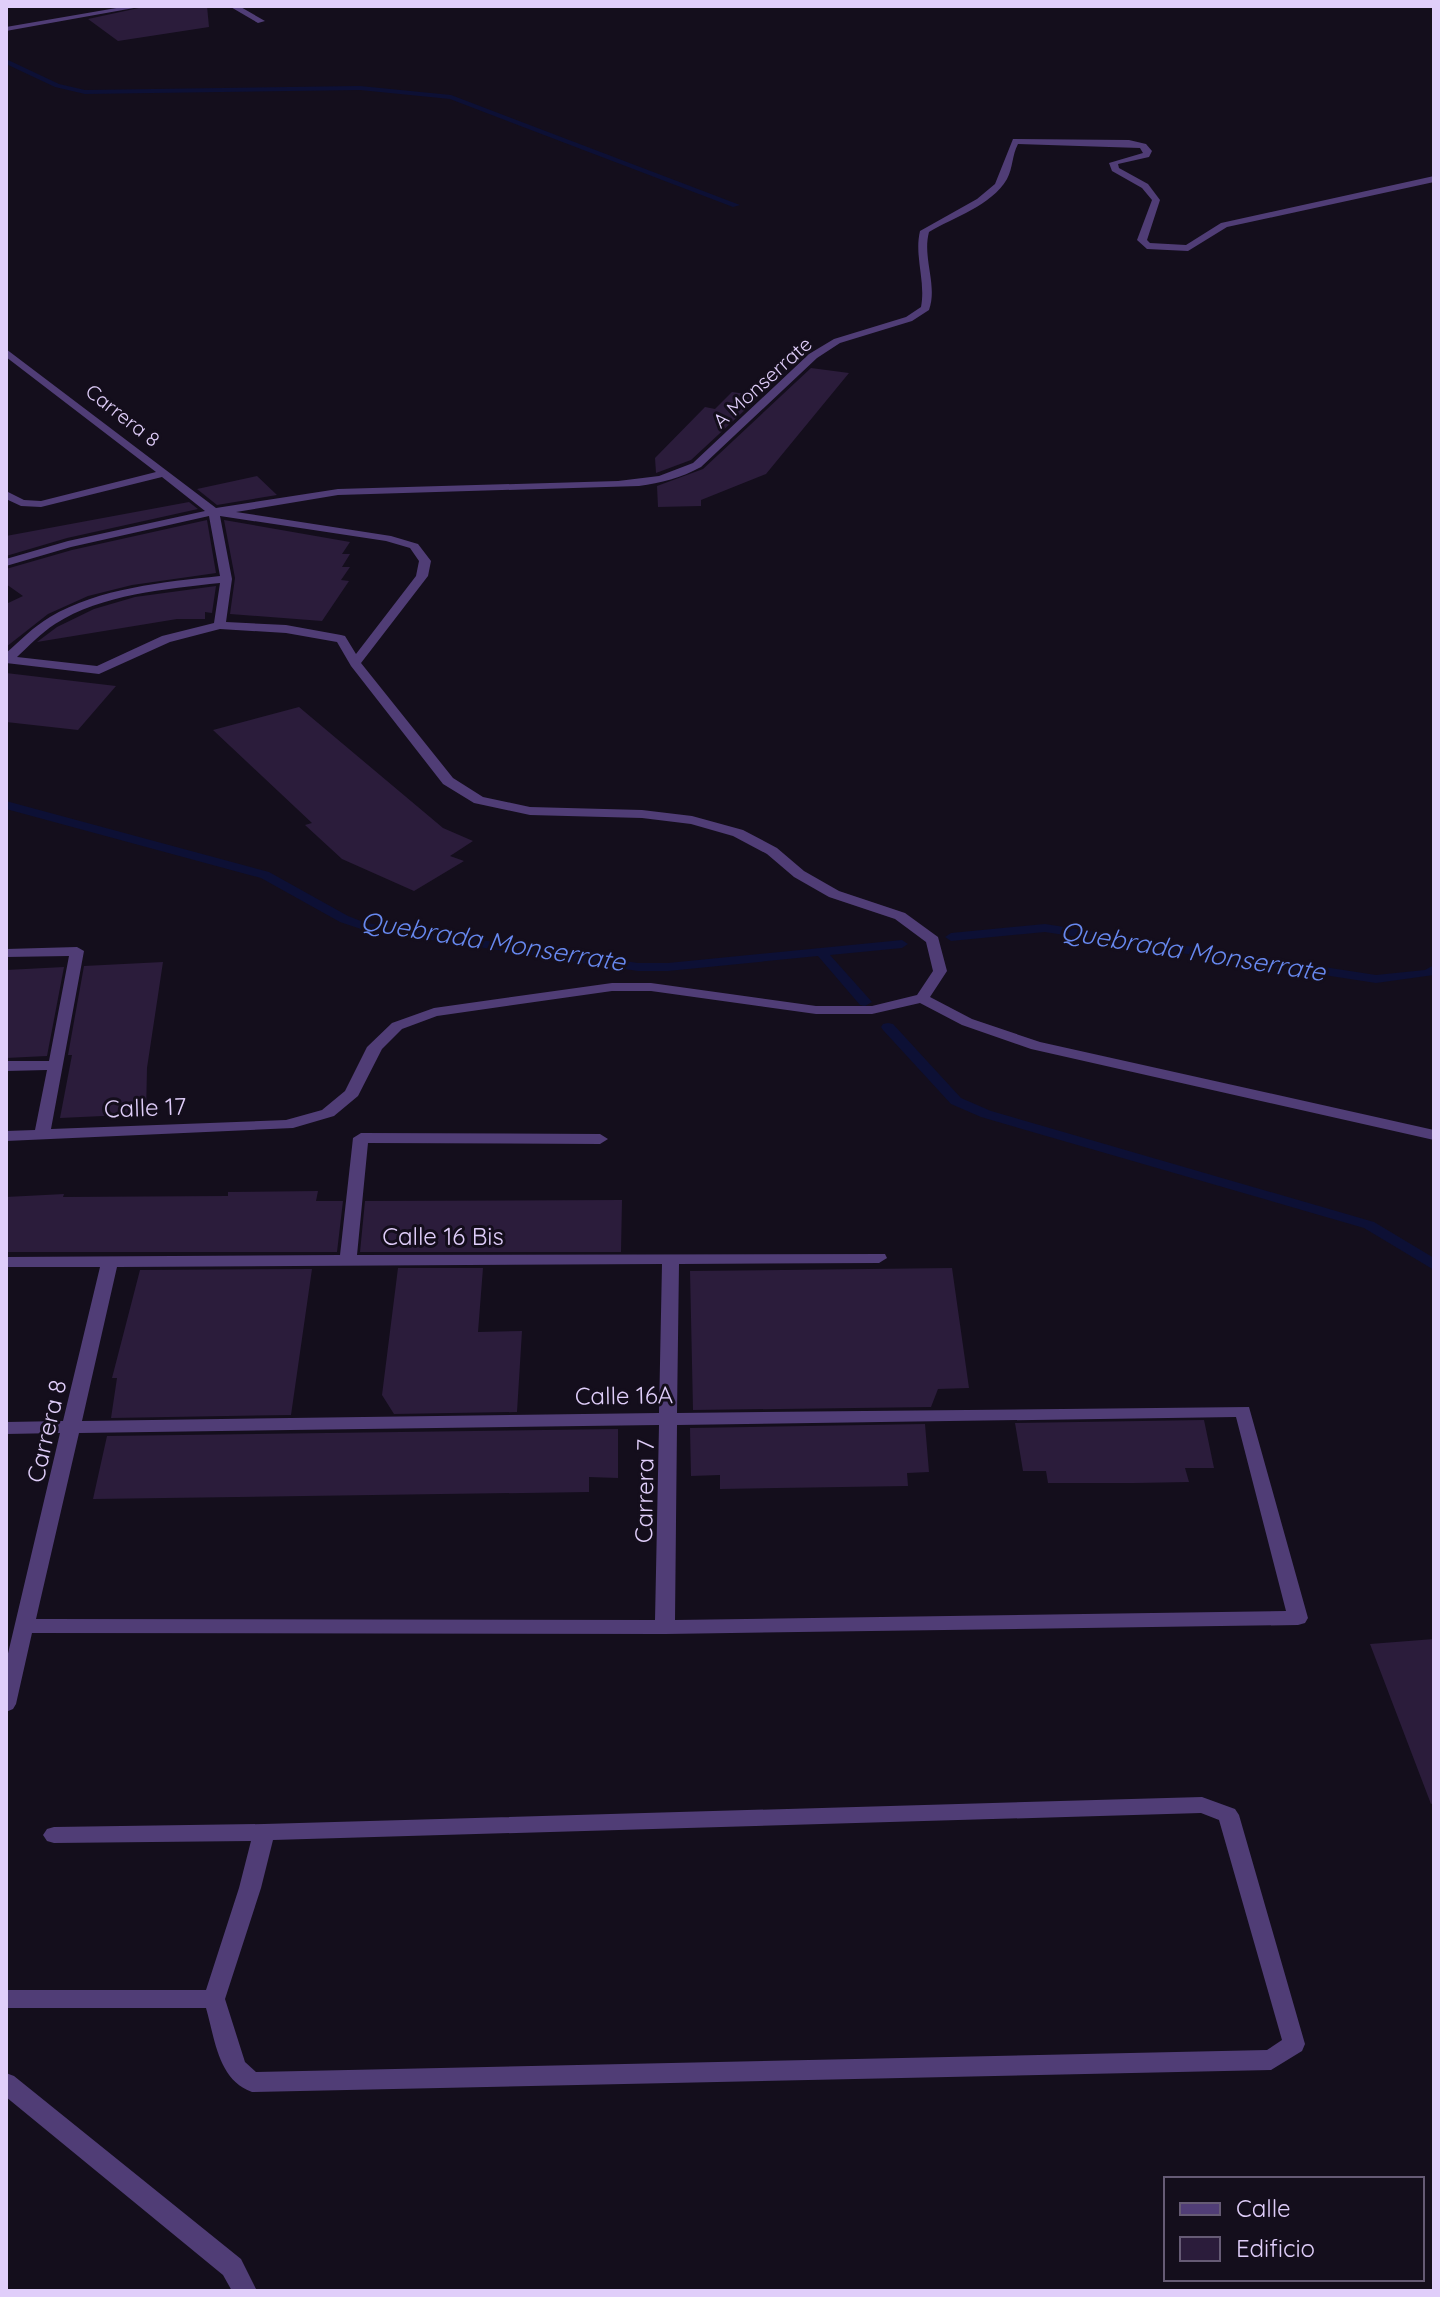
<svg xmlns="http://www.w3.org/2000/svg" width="1440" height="2297" font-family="Quicksand,sans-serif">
<rect width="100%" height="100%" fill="#140e1c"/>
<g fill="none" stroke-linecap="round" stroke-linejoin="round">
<path fill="#0d1035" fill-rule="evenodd" d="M6 59 59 84 85 90 360 86 451 95 740 205 733 207 450 99 360 90 85 94 55 87 6 64Z
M6 801 269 872 348 916 366 923 638 963H668L902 940 908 944 902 948 830 955 872 1002 865 1006 860 1005 818 956 668 971H638L364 930 340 922 261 878 6 809Z
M1045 924 1376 975 1425 970 1434 965V975L1376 983 1045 932 951 941 945 937 951 933Z
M888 1023 893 1024 961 1098 991 1111 1374 1222 1434 1258V1270L1364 1228 981 1117 951 1104 883 1030 881 1027 883 1024Z"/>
</g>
<path fill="#2b1c3b" d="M148 6H207L209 27 118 41 88 19Z
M811 368 849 373 766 474 701 500V506L658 507 657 486 703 469Z
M732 392 760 396 691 460 656 473 655 458 705 407 715 409Z
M257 476 277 495 217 505 197 489Z
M189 502 198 509 67 538 6 556V536Z
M207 520 216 573 132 585 88 596 48 614 6 647V604L23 596 6 584V569L72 550Z
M224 520 350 542 342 554H350L342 567H350L341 580 349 581 322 621 230 614 235 578Z
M216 586 212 613 205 612V619H177L37 642 57 627 94 609 135 597Z
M6 673 116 686 78 730 6 722Z
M299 707 443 828 473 841 450 856 464 861 414 891 342 859 305 825 312 823 213 730Z
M163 962 147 1068 146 1114 60 1118 72 1055H68L84 966Z
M64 967 47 1056 6 1058V970Z
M318 1191 316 1201H343L337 1252H6V1197L64 1194 63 1197 228 1196V1192Z
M622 1200 621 1252H360L365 1201Z
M398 1268H483L478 1332 522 1331 517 1412 394 1414 382 1395Z
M952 1268 969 1388 938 1389 931 1407 693 1410 690 1271Z
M312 1269 291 1415 111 1418 117 1378H112L140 1270Z
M1204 1420 1214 1468H1185L1189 1482 1134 1483H1048L1046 1471H1023L1015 1423Z
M925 1424 929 1472 907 1473 908 1486 720 1489V1475L691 1476 690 1428Z
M618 1429V1478L589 1477V1492L93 1499 107 1436Z
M1434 1639V1803L1431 1804 1370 1644Z"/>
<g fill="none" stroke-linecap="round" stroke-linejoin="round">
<path fill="#503d76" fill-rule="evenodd" d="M128 6H145L6 31V27Z
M229 6H239L265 21 258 23Z
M1013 139 1129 140 1146 144 1152 151 1149 157 1118 164 1119 168 1148 184 1160 200 1147 240 1150 243 1186 245 1221 223 1434 176V182L1227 227 1188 251 1147 249 1137 240 1152 200 1142 188 1112 171 1109 163 1143 153 1140 148 1018 144C1012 155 1013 168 1007 179 991 206 954 217 929 232 922 258 938 285 929 310L912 321 840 343 817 358 701 467C681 478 661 483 639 486L338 495 236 512 391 536 418 544 431 561 428 576 361 663 453 778 483 797 530 807 642 810 692 816 743 830 777 848 804 871 839 891 905 913 938 937 947 971 930 997 972 1019 1040 1042 1434 1130V1140L1031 1049 962 1025 920 1003 872 1014H816L651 991H612L437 1016 402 1029 382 1049 358 1096 334 1116 293 1128 6 1141V1131L35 1130 47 1070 6 1071V1061H49L69 956 6 957V949L77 947 84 951 51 1129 286 1120 322 1110 345 1091 367 1047 392 1023 434 1008 612 983H651L816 1006H872L917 995 933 971 926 942 895 919 829 897 794 877 767 854 733 836 691 824 642 818 530 815 474 803 443 784 351 666 337 642 286 633 220 629 170 642 99 674 6 663V653C20 641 33 627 50 617 99 588 164 582 220 576L209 516 71 547 6 566V559L68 541 205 511 162 477 41 507 21 506 6 499V491L24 500 41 501 156 472 6 357V349L216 508 338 489 618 481 659 476 693 463 809 354 834 339 906 317 921 307C926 281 914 257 920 231L977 199 995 184ZM220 516 386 541 410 548 419 561 416 576 356 654 345 636 341 635 286 625 226 622 232 579ZM220 583 214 623 162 636 97 666 17 657C29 646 41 633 55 624 102 594 166 589 220 583Z
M361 1133 600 1134 608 1139 600 1144 368 1143 357 1255 885 1254 887 1258 879 1263 679 1264 677 1413 1249 1407 1308 1618 1305 1623 1298 1625 665 1634 32 1633 16 1704 13 1709 6 1712V1662L60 1433 6 1434V1422L63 1421 100 1267H6V1257L340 1255 353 1138ZM662 1264 659 1413 82 1421 117 1267ZM1236 1417 1286 1611 675 1620 677 1425ZM659 1425 655 1620 36 1619 79 1433Z
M1202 1797 1235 1809 1239 1815 1305 2044 1302 2051 1271 2070 252 2092C218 2080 215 2039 206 2008H6V1990H206L239 1888 251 1841 54 1843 47 1841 43 1835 47 1829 54 1827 264 1824ZM1201 1813 1219 1820 1282 2040 1267 2050 256 2072 245 2062 225 1999 261 1888 273 1840Z
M6 2073 14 2076 241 2259 257 2291H232L223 2275 6 2097Z"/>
</g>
<g text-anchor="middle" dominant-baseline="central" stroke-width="6" stroke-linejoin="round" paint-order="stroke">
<g font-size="20" fill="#e0cefa" stroke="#140e1c">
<text transform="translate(762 382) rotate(-42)">A Monserrate</text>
<text transform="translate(123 415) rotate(38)">Carrera 8</text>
</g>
<g font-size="24" fill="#e0cefa" stroke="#140e1c">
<text transform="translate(145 1107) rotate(-2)">Calle 17</text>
<text x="443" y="1236">Calle 16 Bis</text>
<text transform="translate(624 1395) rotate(-1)">Calle 16A</text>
<text transform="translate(46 1431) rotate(-77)">Carrera 8</text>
<text transform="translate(644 1491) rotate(-89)">Carrera 7</text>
</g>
<g font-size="26" font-style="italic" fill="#6788ef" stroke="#140e1c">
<text transform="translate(493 941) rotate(9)">Quebrada Monserrate</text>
<text transform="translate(1193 951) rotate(9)">Quebrada Monserrate</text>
</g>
</g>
<rect width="1440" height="2297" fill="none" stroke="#e0cefa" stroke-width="16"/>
<rect x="1164" y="2177" width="260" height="104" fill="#140e1c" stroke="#665b75" stroke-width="2"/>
<rect x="1180" y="2203" width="40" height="12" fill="#503d76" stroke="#665b75" stroke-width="2"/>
<text x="1236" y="2217" font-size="24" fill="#e0cefa">Calle</text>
<rect x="1180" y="2237" width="40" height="24" fill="#2b1c3b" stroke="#665b75" stroke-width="2"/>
<text x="1236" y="2257" font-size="24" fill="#e0cefa">Edificio</text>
</svg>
